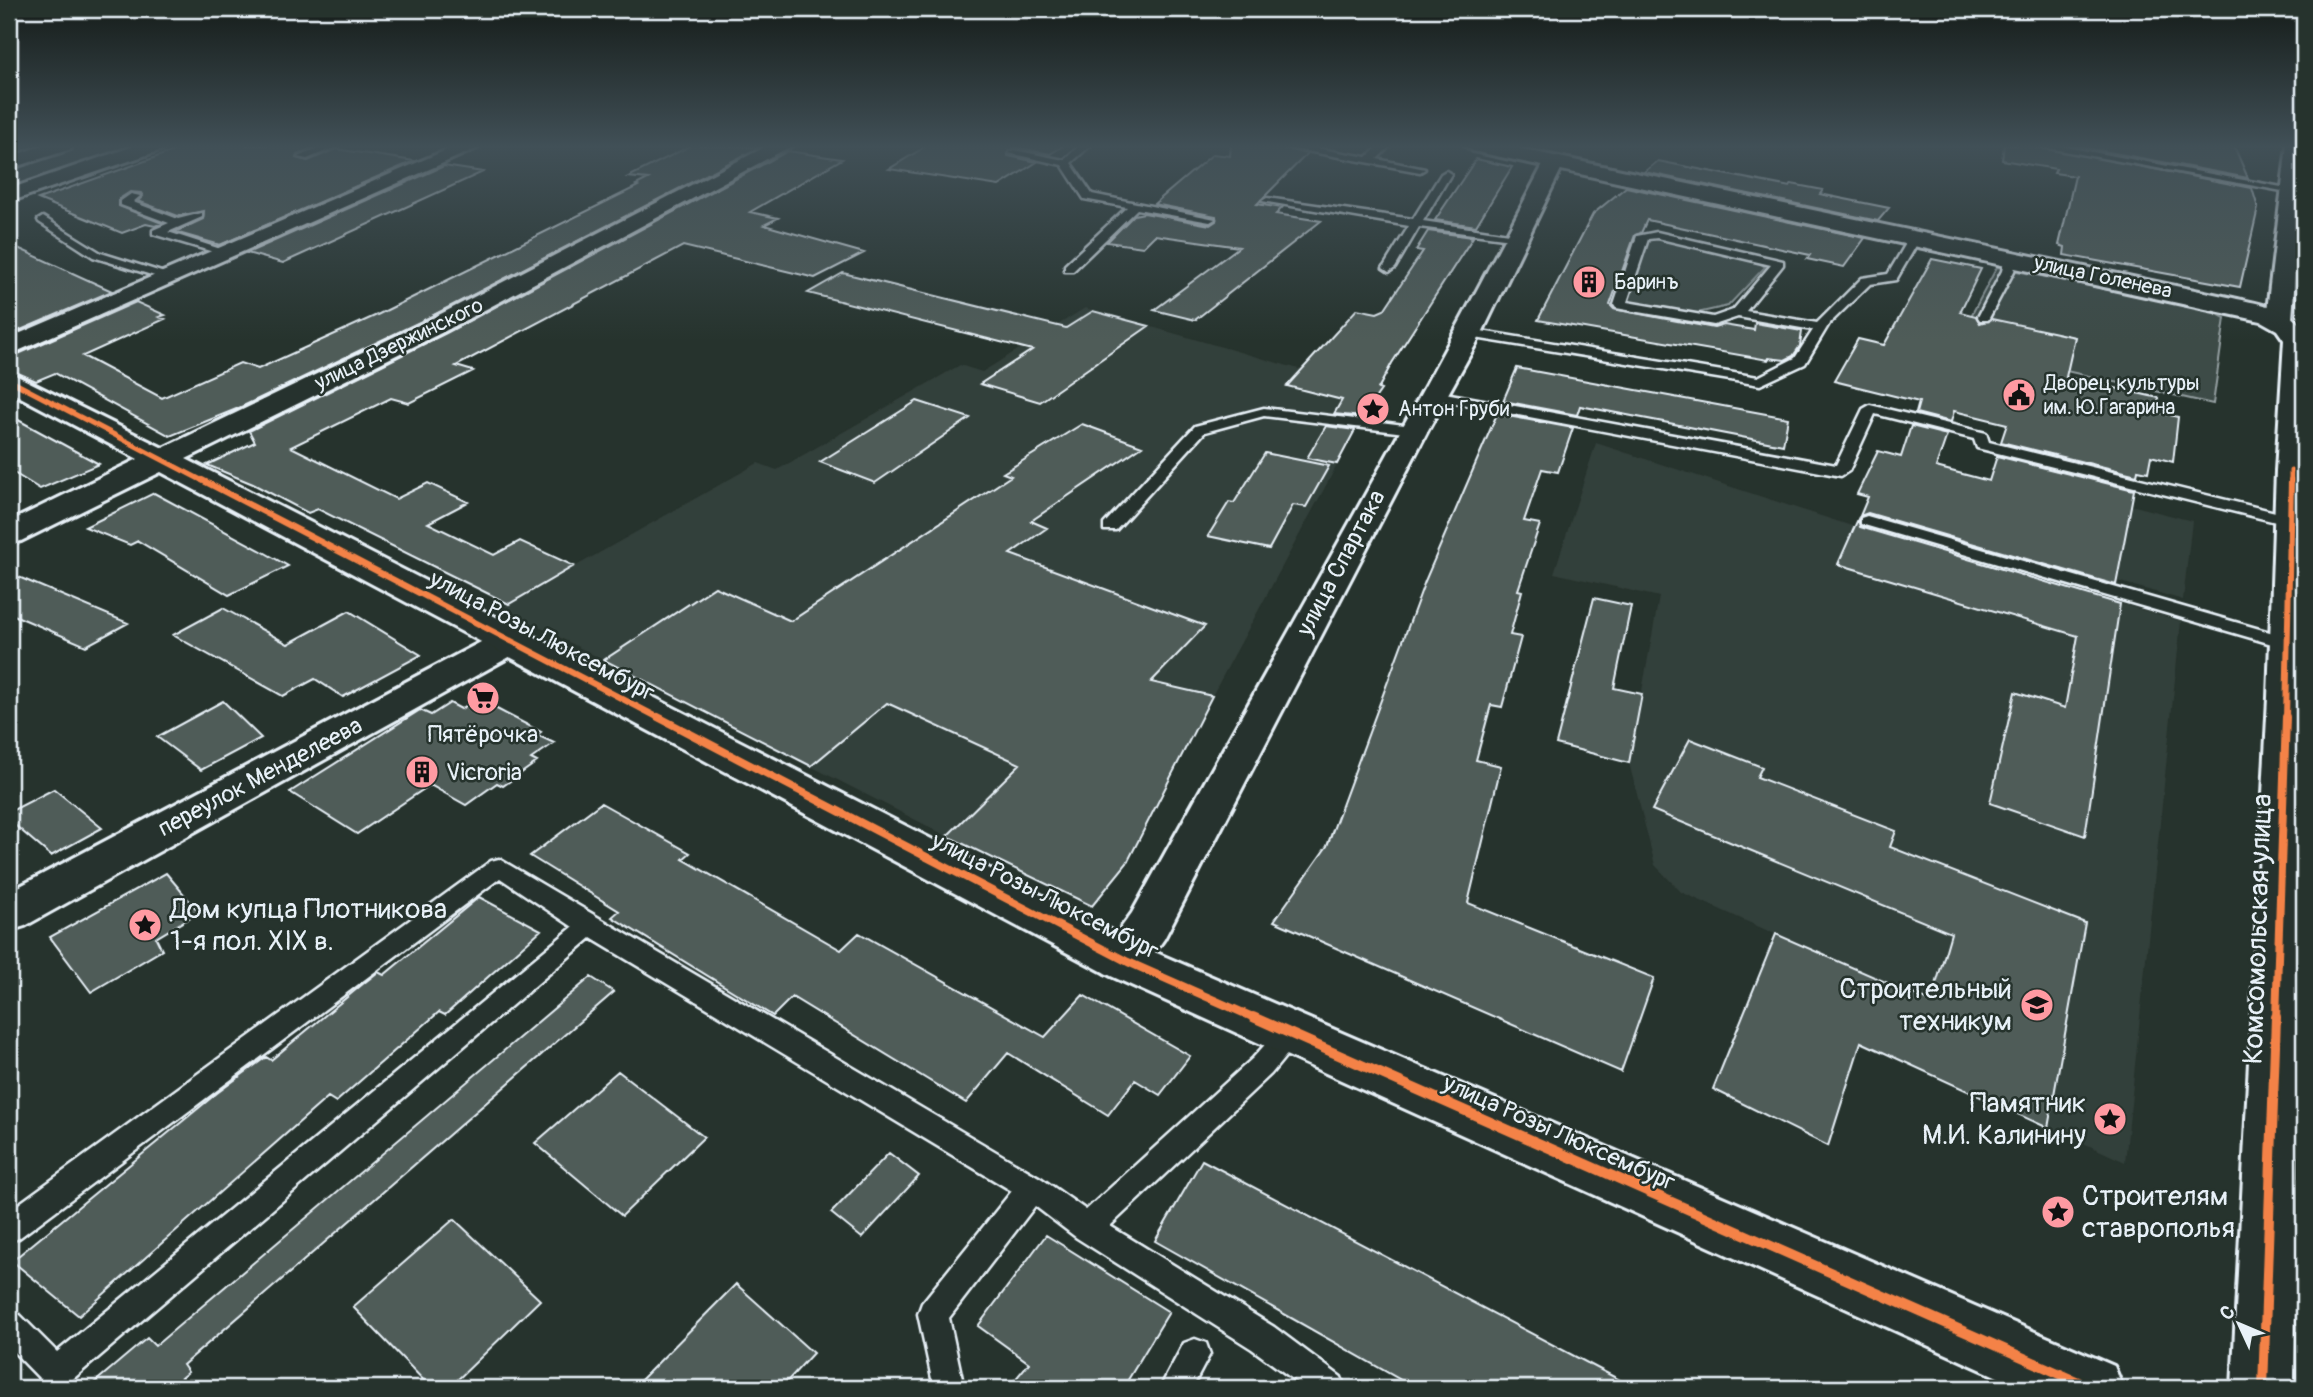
<svg xmlns="http://www.w3.org/2000/svg" width="2313" height="1397" font-family="Pangolin,sans-serif">
<rect width="100%" height="100%" fill="#26332d"/>
<filter id="ink" filterUnits="userSpaceOnUse"><feTurbulence type="fractalNoise" baseFrequency=".0143" numOctaves="2"/><feDisplacementMap in="SourceGraphic" scale="14" xChannelSelector="R" yChannelSelector="G"/><feConvolveMatrix kernelMatrix="1 2 1 2 8 2 1 2 1" color-interpolation-filters="sRGB"/></filter>
<g filter="url(#ink)">
<path fill="#333f3a" d="M1085 308 1348 383 1337 399 1369 406 1212 696 1130 859 1092 905 947 836 502 608 758 463 777 470 960 365 982 372Z
M1596 443 1855 527 2181 621 2125 1162 1861 1042 1828 1146 1713 1089 1775 934 1681 892 1655 865 1629 763 1659 597 1554 573Z
M2131 505 2192 521 2183 600 2117 581Z"/>
<path fill="#3e4b47" stroke="#939ea0" stroke-width="2" d="M72 145H144L9 192V166Z
M1658 238 1755 259 1765 267 1728 306 1693 314 1630 304 1627 300 1649 240Z
M1997 267 2212 311 2225 318 2213 404 1955 346Z"/>
<path fill="#505c59" stroke="#e8f1f8" stroke-width="2" d="M190 145H309L316 146 297 155 296 158 308 161 336 149 414 161 220 245 175 232 203 219 204 211 178 216 138 201 143 196 141 193 130 192 119 199V206L162 223 155 226 146 224 122 233 38 199Z
M692 145 760 147 426 319 239 408 170 436 55 373 36 381 9 369V358L136 302 165 315 159 317 165 319 83 356 162 398 240 363 258 369 377 315 638 186 636 185 648 179 628 177Z
M928 145H1065L1050 154 1015 147 1008 151V156L1037 162 999 186 889 169Z
M1231 145H1272L1307 154 1257 204 1282 208 1276 214 1321 221 1195 320 1154 310 1239 247 1155 235 1143 247 1107 242 1134 215 1144 213 1210 225 1216 221V216L1154 204 1213 154 1230 156Z
M2004 145H2030L2252 188 2258 208 2240 287 2064 255 2065 247 2059 245 2075 176 2054 173 2056 169 2002 160Z
M2071 145 2234 146 2248 178Z
M788 151 842 159 750 212 778 218 764 225 864 253 815 278 683 246 456 366 473 371 409 403 391 398 291 447 396 499 428 483 468 502 428 523 494 555 520 541 574 566 509 604 318 509 308 513 253 484 207 465 255 442 249 431 446 333Z
M1476 159 1512 167 1476 226 1435 220Z
M1658 161 1790 187 1792 184 1823 190 1820 194 1889 208 1878 221 1644 172Z
M444 166 483 172 283 263 247 253Z
M1626 187 1865 238 1844 267 1807 259 1810 255 1647 220 1641 233 1635 235 1610 305 1614 309 1714 328 1724 325 1754 330 1755 323 1802 331 1800 346 1793 356 1785 360 1769 358 1768 360 1538 320 1593 214Z
M1428 231 1473 237 1392 363 1378 389 1381 390 1362 417 1334 414 1342 400 1287 386 1357 309 1377 313 1384 310 1423 251 1416 250Z
M9 244 112 291 9 335Z
M1932 259 1981 269 1960 312 1976 316 1980 323 1992 319 2075 337 2066 377 2159 398 2157 412 2178 417 2173 462 2151 456 2148 472 2138 470 2137 475 2001 442 2007 424 1954 411 1951 422 1916 413 1919 402 1834 381 1858 339 1884 345Z
M843 273 1066 328 1093 311 1149 326 1040 402 980 384 1032 350 808 293Z
M1517 368 1788 418 1783 445 1580 406 1577 415 1503 401Z
M917 401 970 418 875 483 820 462Z
M1497 414 1573 428 1558 472 1542 469 1524 521 1540 524 1518 590 1522 591 1510 635 1521 637 1502 707 1491 705 1476 760 1501 766 1468 903 1654 978 1621 1072 1274 921 1327 846 1425 581Z
M9 415 99 464 40 489 9 470Z
M1082 424 1142 446 1031 521 1047 528 1010 554 1205 626 1151 682 1212 696 1127 863 1092 906 947 836 1020 764 887 703 811 766 604 660 715 587 791 621 1011 476 1003 473Z
M1326 426 1355 430 1337 464 1307 458Z
M1911 426 1947 435 1936 467 1989 481 1997 456 2134 490 2116 585 1868 513 1860 516 1868 497 1857 494 1878 451 1901 457Z
M1265 453 1329 466 1306 507 1293 505 1269 549 1208 536 1229 502 1234 503Z
M154 493 260 550 288 566 229 595 138 541 130 545 85 527Z
M1858 519 1860 527 2120 604 2085 836 1990 803 2015 692 2065 708 2078 636 1838 564Z
M9 573 128 623 86 646 9 613Z
M1594 598 1631 606 1614 688 1642 694 1629 763 1556 744Z
M223 608 288 644 349 611 421 655 343 697 315 679 283 696 173 635Z
M223 701 261 738 201 770 157 737Z
M472 702 488 710 493 707 541 732 537 735 554 743 531 759 537 762 503 786 497 783 466 805 430 785 357 834 290 792 420 710 431 715 450 703 461 709Z
M1690 739 1762 767 1757 777 1896 831 1890 847 2085 923 2048 1128 1861 1042 1828 1146 1713 1089 1776 934 1931 1002 1951 933 1652 810Z
M54 789 102 828 51 856 9 820V812Z
M601 803 690 853 683 859 841 950 859 933 1045 1037 1083 995 1190 1056 1160 1095 1135 1080 1108 1115 1008 1053 966 1103 792 997 773 1016 612 917 619 911 530 856Z
M166 873 199 912 156 938 162 950 91 992 50 937Z
M479 897 541 930 445 1015 439 1012 336 1102 328 1097 79 1316 12 1261 217 1093 266 1057 271 1060 364 983 378 972 384 975Z
M591 977 614 992 183 1365 188 1372 169 1388H88L147 1338 155 1346Z
M618 1071 704 1137 622 1216 535 1143Z
M889 1153 919 1176 862 1238 831 1213Z
M1202 1160 1635 1388H1415L1155 1241Z
M454 1219 540 1300 449 1388H431L353 1307Z
M1046 1235 1169 1312 1123 1388H1008L1029 1363 978 1326Z
M736 1284 813 1353 781 1388H633Z"/>
<g fill="none" stroke-linecap="round" stroke-linejoin="round">
<defs>
<path id="lane" d="M325 145H340L307 159 298 157Z
M1080 145H1091L1071 163 1092 194 1215 219 1210 222 1137 209 1073 271H1065V265L1127 207 1084 199 1062 165 1009 153 1014 150 1064 160Z
M1274 145H1298L1367 157 1380 145H1391L1377 159 1425 169 1420 172Z
M2032 145H2055L2298 190 2293 193Z
M1446 171 1451 174 1423 221 1515 235 1521 238 1519 240 1419 227 1395 268 1389 272 1383 268 1409 226 1262 201 1267 198 1413 219 1441 174Z
M131 194 140 196 133 202 178 219 202 213V217L168 232 233 253 227 256 153 234V230L169 223 121 205V201Z
M43 217 101 253 177 277 171 281 93 257 39 222 38 220Z
M1657 232 1783 261V265L1746 311 1817 323 1862 278 1888 274 1911 235 1921 237 1896 280 1870 284 1829 324 1805 364 1760 385 1469 337 1463 333 1469 329 1758 377 1795 358 1813 330 1738 317 1714 325 1616 308 1614 305 1637 236ZM1657 238 1771 265 1733 310 1713 317 1627 302 1648 239Z
M2286 250 2304 254V260L2282 255V251Z
M2011 254 2017 257 2014 271 1988 320H1980L1978 317 2002 271 2005 257Z
M1434 391 1836 465 1863 409 1870 405 1986 433 1989 442 2304 519V529L1977 448 1974 439 1875 414 1849 471 1841 476 1429 398V392Z
M1264 408 1413 426 1420 430 1413 434 1264 416 1205 432 1116 530H1104V524L1195 426Z
M1867 516 2294 639 2297 643 2294 647H2282L1861 524V518Z
M499 859 1042 1179 1086 1210 1253 1058 1281 1027 1290 1024 1299 1027 1303 1035 1271 1074 1110 1226 1274 1327 1341 1377 1345 1388H1305L1252 1349 1077 1238 1035 1206 949 1318 964 1388H934L918 1314 922 1303 1012 1191 591 938 67 1384 56 1388 45 1384 9 1347V1311L20 1315 57 1352 573 927 500 878 19 1238 9 1242V1211L491 861Z
M1195 1339 1206 1343 1210 1354 1192 1388H1160L1184 1343Z"/>
<path id="street" d="M458 145H484L9 355V338Z
M2287 145H2304L2292 319 2288 324H2270L2266 319Z
M1554 157 1564 163 1482 333 1428 430 1164 939C1146 964 1139 984 1105 973L1098 959 1132 913C1270 663 1413 416 1544 163Z
M2291 462 2304 468V812L2294 1388H2232L2268 698 2276 471 2280 464Z
M511 630 524 633 529 641 524 649 25 926 9 931V892L498 633Z"/>
<path id="secondary" d="M44 145H73L71 149 9 169V157Z
M137 145H166L164 149 9 202V189Z
M769 145H793L445 331 186 459 1145 948 2114 1366 2123 1388H2022L1111 976 161 472 21 541 9 544V522L138 459 9 391V372L163 448 427 321Z
M1464 145H1502L2233 298C2259 304 2288 307 2304 330V483L2280 478 2276 471 2284 340 2277 330 2261 321 1473 151Z"/>
</defs>
<use href="#lane" stroke="#e8f1f8" stroke-width="5"/>
<use href="#street" stroke="#e8f1f8" stroke-width="6"/>
<use href="#secondary" stroke="#e8f1f8" stroke-width="6"/>
<use href="#lane" fill="#26332d" fill-rule="evenodd"/>
<use href="#street" fill="#26332d" fill-rule="evenodd"/>
<use href="#secondary" fill="#26332d" fill-rule="evenodd"/>
<defs>
<path id="cycleway-far3" d="M9 380 205 482
M2291 482V471"/>
<path id="cycleway-far2" d="M202 480 661 719
M2286 719 2291 480"/>
<path id="cycleway-far1" d="M658 717 1128 962 1257 1019
M2276 1019 2286 717"/>
<path id="cycleway" d="M1253 1017 2092 1388
M2263 1388 2276 1017"/>
</defs>
<use href="#cycleway-far3" stroke="#26332d" stroke-width="9"/>
<use href="#cycleway-far2" stroke="#26332d" stroke-width="10"/>
<use href="#cycleway-far1" stroke="#26332d" stroke-width="12"/>
<use href="#cycleway" stroke="#26332d" stroke-width="15"/>
<use href="#cycleway-far3" stroke="#f48246" stroke-width="5"/>
<use href="#cycleway-far2" stroke="#f48246" stroke-width="6"/>
<use href="#cycleway-far1" stroke="#f48246" stroke-width="8"/>
<use href="#cycleway" stroke="#f48246" stroke-width="10"/>
</g>
</g>
<linearGradient id="sky" x2="0" y2="1"><stop stop-color="#151c19"/><stop offset="0.43" stop-color="#415057"/><stop offset="1" stop-color="#415057" stop-opacity="0"/></linearGradient>
<rect width="2313" height="341" fill="url(#sky)"/>
<defs>
<symbol id="building-disc" viewBox="-11 -11 22 22"><circle r="9.5" fill="#ff9aa2" stroke="#26332d"/><path d="M-4-6H4V6H1V3H-1V6H-4ZM-2.5-4.3h1.7v1.8h-1.7ZM.8-4.3h1.7v1.8H.8ZM-2.5-1h1.7V.8h-1.7ZM.8-1h1.7V.8H.8Z" fill="#111"/></symbol>
<symbol id="civic-disc" viewBox="-11 -11 22 22"><circle r="9.5" fill="#ff9aa2" stroke="#26332d"/><path d="M-.6-6.5H3V-4.5H.6V-3L4-1V1h2V6H-6V1h2V-1L-.6-3ZM-1.2 2.5V6h2.4V2.5Z" fill="#111"/></symbol>
<symbol id="sight-disc" viewBox="-11 -11 22 22"><circle r="9.5" fill="#ff9aa2" stroke="#26332d"/><path d="M0-6L1.8-2.2L6-1.7L2.9 1.2L3.7 5.4L0 3.3L-3.7 5.4L-2.9 1.2L-6-1.7L-1.8-2.2Z" fill="#111"/></symbol>
<symbol id="supermarket-disc" viewBox="-11 -11 22 22"><circle r="9.5" fill="#ff9aa2" stroke="#26332d"/><path d="M-6-5.5h2.5l.6 2H6L4.5 2H-2.5L-4.4-4H-6ZM-1.5 3.2a1.3 1.3 0 1 0 .1 0ZM3 3.2a1.3 1.3 0 1 0 .1 0Z" fill="#111"/></symbol>
<symbol id="university-disc" viewBox="-11 -11 22 22"><circle r="9.5" fill="#ff9aa2" stroke="#26332d"/><path d="M0-5L7-2L0 1L-7-2ZM-4 1L0 2.5L4 1V4Q0 6-4 4Z" fill="#111"/></symbol>
</defs>
<g fill-rule="evenodd">
<use href="#building-disc" x="1570" y="263" width="38" height="38"/>
<use href="#civic-disc" x="2000" y="376" width="38" height="38"/>
<use href="#sight-disc" x="1354" y="390" width="38" height="38"/>
<use href="#supermarket-disc" x="464" y="679" width="38" height="38"/>
<use href="#building-disc" x="403" y="753" width="38" height="38"/>
<use href="#sight-disc" x="126" y="906" width="38" height="38"/>
<use href="#university-disc" x="2018" y="986" width="38" height="38"/>
<use href="#sight-disc" x="2091" y="1100" width="38" height="38"/>
<use href="#sight-disc" x="2039" y="1193" width="38" height="38"/>
</g>
<g text-anchor="middle" dominant-baseline="central" stroke-width="5" stroke-linejoin="round" paint-order="stroke">
<g font-size="21" fill="#e8f1f8" stroke="#26332d">
<text transform="translate(2103 277) rotate(12)">улица Голенева</text>
<text transform="translate(399 344) rotate(-26)">улица Дзержинского</text>
</g>
<g font-size="21" fill="#e8f1f8" stroke="#26332d" text-anchor="start">
<text x="1614" y="282">Баринъ</text>
<text x="2044" y="383">Дворец культуры<tspan x="2044" dy="24">им. Ю.Гагарина</tspan></text>
<text x="1398" y="409">Антон Груби</text>
</g>
<g font-size="24" fill="#e8f1f8" stroke="#26332d">
<text transform="translate(1341 563) rotate(-62)">улица Спартака</text>
<text transform="translate(542 636) rotate(28)">улица Розы Люксембург</text>
<text transform="translate(260 777) rotate(-28)">переулок Менделеева</text>
<text transform="translate(1045 896) rotate(27)">улица Розы Люксембург</text>
<text transform="translate(1559 1133) rotate(24)">улица Розы Люксембург</text>
</g>
<g font-size="24" fill="#e8f1f8" stroke="#26332d">
<text x="483" y="734">Пятёрочка</text>
<text x="446" y="772" text-anchor="start">Vicroria</text>
</g>
<g font-size="28" fill="#e8f1f8" stroke="#26332d" text-anchor="start">
<text x="170" y="909">Дом купца Плотникова<tspan x="170" dy="32">1-я пол. XIX в.</tspan></text>
<text x="2012" y="989" text-anchor="end">Строительный<tspan x="2012" dy="32">техникум</tspan></text>
<text x="2086" y="1103" text-anchor="end">Памятник<tspan x="2086" dy="32">М.И. Калинину</tspan></text>
<text x="2082" y="1196">Строителям<tspan x="2082" dy="32">ставрополья</tspan></text>
</g>
<g font-size="28" fill="#e8f1f8" stroke="#26332d">
<text transform="translate(2258 929) rotate(-88)">Комсомольская улица</text>
</g>
</g>
<rect width="2313" height="1397" fill="none" stroke="#26332d" stroke-width="35"/>
<rect x="18" y="18" width="2278" height="1362" fill="none" stroke="#e8f1f8" stroke-width="2.5" filter="url(#ink)"/>
<g transform="translate(2239 1324) rotate(314)" stroke="#26332d" stroke-width="5" paint-order="stroke">
<path d="M0-5L12 26L0 18L-12 26Z" fill="#e8f1f8"/>
<text y="-10" font-size="19" font-weight="bold" text-anchor="middle" fill="#e8f1f8">С</text>
</g>
</svg>
